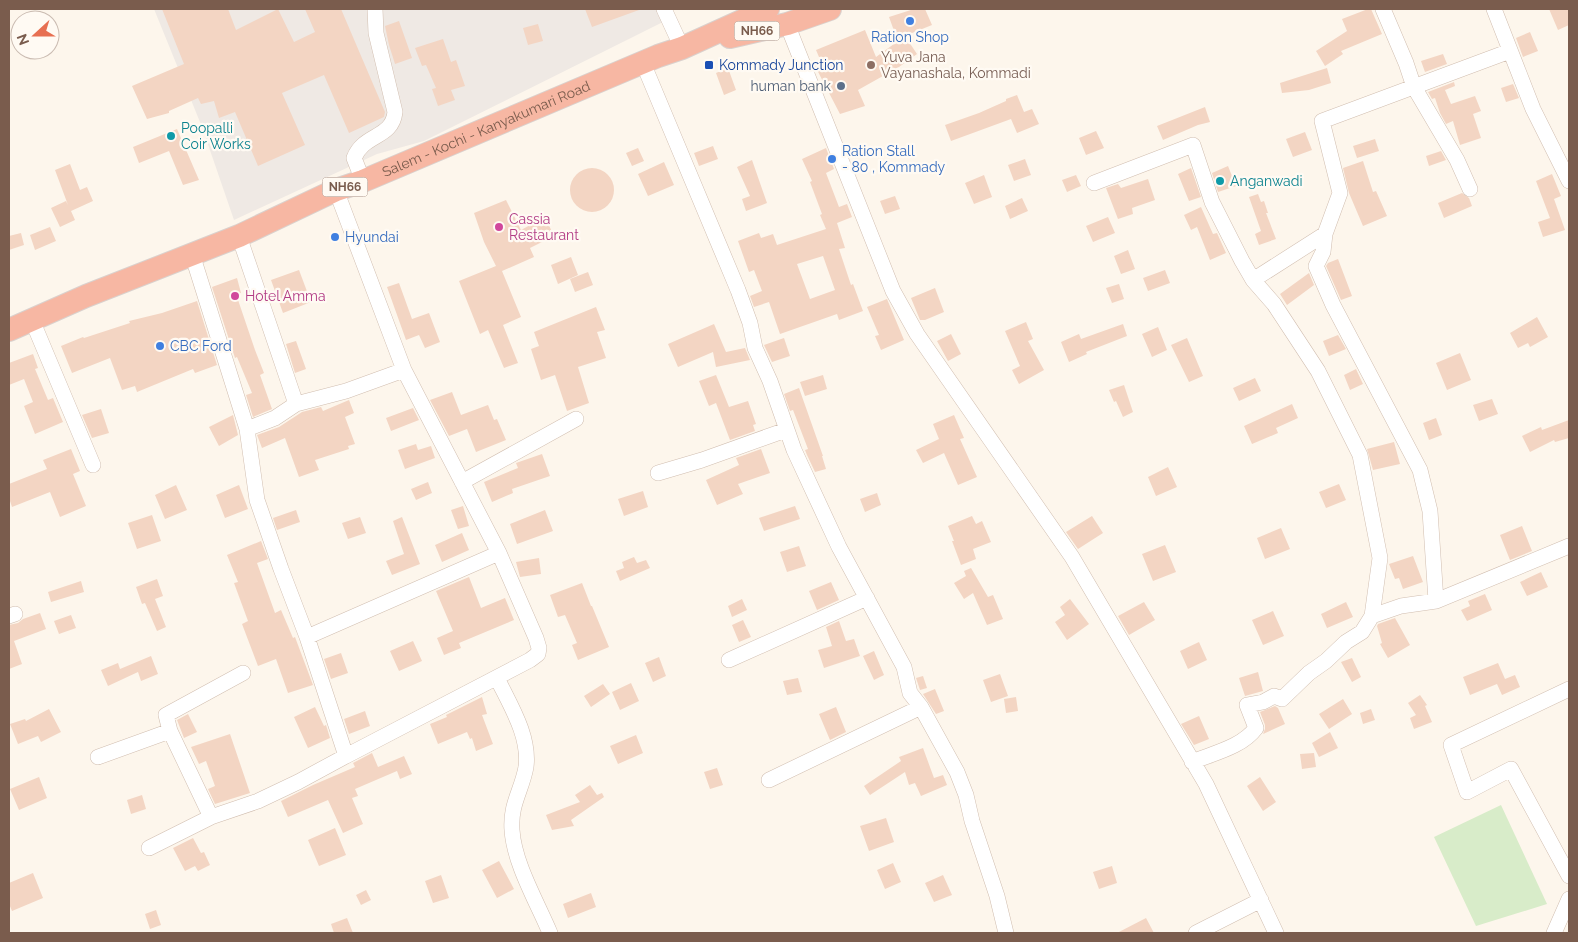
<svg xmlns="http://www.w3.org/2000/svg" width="1578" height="942" font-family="Raleway,sans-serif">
<rect width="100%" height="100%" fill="#fdf6ec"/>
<path fill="#efe9e4" d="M154 9H657L663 22 424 141 377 154 234 220 202 127Z"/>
<path fill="#d8ecc9" d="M1501 805 1547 904 1476 926 1434 837Z"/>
<path fill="#f3d5c3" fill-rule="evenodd" d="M162 9H228L236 30 278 9 294 42 315 32 305 9H341L385 112 384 117 349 133 324 75 282 93 305 145 258 166 235 112 219 118 214 101 201 104 198 98 169 111V113L147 119 132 86 184 64Z
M585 9H639V10L592 27Z
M914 9H925L932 25 897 39 889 17Z
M1368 9H1371L1382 34 1341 51 1343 54 1325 66 1316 51 1347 31 1342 19Z
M1549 9H1569V25L1558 30Z
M399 21 412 58 395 64 389 45 385 26Z
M538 24 543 41 528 45 523 28Z
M865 30 876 57 905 36 917 54 899 67 858 90 865 106 840 114 815 66 822 64 816 50Z
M1530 32 1538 51 1523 57 1516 38Z
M443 39 451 62 456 60 465 86 451 90 455 100 438 106 432 89 436 88 426 65 422 66 415 48Z
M1443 54 1447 64 1425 72 1421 61Z
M728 68 736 90 724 95 716 73Z
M1327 68 1331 83 1309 90 1282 93 1280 83Z
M1454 82 1455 86 1445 90 1451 104 1475 96 1481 111 1473 114 1481 138 1460 145 1453 121 1446 124 1440 113 1435 98 1432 99 1428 92Z
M1513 84 1519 98 1506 102 1501 88Z
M1017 95 1024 112 1032 109 1039 124 1017 133 1011 119 951 141 945 125 979 113 1006 101V99Z
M1205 107 1210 122 1198 125 1163 140 1157 126Z
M177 129 199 180 183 185 169 151 139 163 133 147Z
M1096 131 1104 148 1086 155 1079 138Z
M1305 132 1312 150 1293 157 1286 139Z
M1375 139 1379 151 1357 158 1353 146Z
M713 146 718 159 699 166 694 153Z
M638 148 644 161 632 166 626 153Z
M826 148 834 169 826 173 839 207 847 204 852 217 837 223 845 248 839 249 851 285 853 284 863 311 839 320 837 314 780 334 769 302 754 307 750 296 762 291 754 270 749 272 738 241 759 233 761 238 773 234 777 245 826 229 820 215 822 214 810 182 812 181 802 159ZM823 256 835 290 810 299 797 264Z
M1441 151 1446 160 1429 166 1426 156Z
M1025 159 1031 175 1014 181 1008 165Z
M752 160 767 203 746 211 742 199 750 196 737 167Z
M1363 161 1373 192 1376 191 1387 216 1363 226 1349 193 1343 168Z
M664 162 674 185 648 196 638 174Z
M70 164 80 190 87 187 93 201 71 211 75 220 60 227 51 208 66 201 68 205 55 170Z
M1228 166 1236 186 1218 192 1212 173Z
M570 190a22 22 0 1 1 44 0a22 22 0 1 1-44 0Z
M1191 168 1201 197 1189 201 1178 174Z
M1552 174 1561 196 1554 199 1565 230 1543 237 1538 222 1550 218 1536 181Z
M984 175 992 197 974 204 965 183Z
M1076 175 1081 186 1067 192 1062 180Z
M1148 179 1155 200 1132 208 1133 214 1118 219 1106 188 1118 184 1121 188Z
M1462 193 1469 198 1472 206 1444 218 1438 203Z
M1258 194 1261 202 1264 201 1268 213H1266L1276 239 1259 245 1255 234 1261 231 1249 197Z
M895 196 900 209 885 214 880 201Z
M1022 198 1028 211 1010 219 1005 206Z
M506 200 521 230 545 217 554 236 530 248 534 257 502 271 521 317 503 325 518 363 504 368 488 330 480 334 459 281 496 266 484 242 474 213Z
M1201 207 1213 234 1217 233 1226 253 1210 260 1197 227 1191 230 1184 215Z
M1108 217 1115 233 1093 242 1086 226Z
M50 227 56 241 35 250 30 235Z
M21 233 24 245 9 250V236Z
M1128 250 1135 269 1121 274 1114 256Z
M571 257 578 275 558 284 551 265Z
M1338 259 1352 296 1341 300 1326 266 1328 263Z
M299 270 311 302 283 313 271 280Z
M1165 270 1170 283 1148 291 1143 278Z
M588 272 593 285 575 292 570 279Z
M1309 273 1314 285 1287 305 1280 294Z
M237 278 241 293 236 294 255 350 264 373 260 375 272 409 253 417 246 395 252 393 237 357 235 358 212 287Z
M399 283 412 319 429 313 440 342 425 348 419 335 406 340 387 287Z
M1119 284 1124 299 1112 303 1106 288Z
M935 288 944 312 925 320H920L911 298Z
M887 299 904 340 881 350 875 336 879 335 867 307Z
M197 301 217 365 195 373 193 369 137 392 135 386 122 390 110 358 72 373 61 346 83 337 84 338 130 323 129 321 162 313Z
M596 307 605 330 597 332 606 358 578 367 589 403 567 411 555 375 541 380 531 349 539 346 534 332Z
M1537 317 1548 337 1530 347 1528 343 1518 348 1510 333Z
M1026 322 1033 339 1028 341 1044 370 1019 384 1012 370 1020 366 1005 331Z
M714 324 726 352 745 348 750 360 716 367 713 352 678 367 668 344Z
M1123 324 1127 336 1086 352 1087 354 1069 362 1061 342 1079 334 1081 339Z
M1158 327 1167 350 1152 357 1142 334Z
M951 334 961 354 948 361 937 341Z
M1338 335 1346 349 1329 356 1323 341Z
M784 338 790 356 772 362 764 345Z
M1187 338 1203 376 1189 382 1171 345Z
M296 341 306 369 295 373 286 344Z
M1460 353 1471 380 1447 390 1436 363Z
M33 354 38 368 35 369 48 400 53 398 63 422 35 434 24 406 33 402 24 379 9 385V363Z
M1356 369 1363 384 1350 390 1344 375Z
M716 375 729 407 748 401 756 424 753 425 755 431 730 440 716 403 709 406 699 381Z
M823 375 827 389 805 396 800 382Z
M1255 378 1261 391 1239 401 1233 388Z
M1124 385 1133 412 1123 417 1116 401 1114 402 1109 390Z
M799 388 823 456H822L826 469 815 472 807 455 805 450 808 449 793 410 790 411 784 394Z
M452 392 461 415 488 405 494 420 497 419 506 440 476 452 467 429 449 436 430 400Z
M1492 399 1498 414 1479 421 1473 405Z
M349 400 354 413 345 417 355 444 348 446 349 449 315 460 319 470 299 477 285 438 262 448 257 435 279 427 302 412 321 407 323 411Z
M1292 404 1298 418 1276 428 1278 433 1252 444 1244 426Z
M413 408 419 420 391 431 386 418Z
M101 409 109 433 92 438 82 415Z
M233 415 238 435 219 446 209 427Z
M954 415 964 438 960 439 977 477 958 485 944 453 923 463 916 450 939 439 933 424Z
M1436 418 1442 435 1429 440 1423 423Z
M1569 420V438L1555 442 1554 440 1530 452 1522 436 1541 427 1542 430Z
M1394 442 1400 464 1373 470 1367 449Z
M416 444 418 450 431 446 435 458 405 469 398 450Z
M71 449 80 471 73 474 86 506 60 517 50 492 12 507 9 498V484L47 469 43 460Z
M761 449 770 473 738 484 743 494 717 505 706 480 739 465 736 458Z
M542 454 550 476 512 489 513 493 492 502 484 482 518 468 516 463Z
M1168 467 1177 487 1156 496 1148 477Z
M428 482 432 493 416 500 411 489Z
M1339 484 1346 500 1326 508 1319 492Z
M176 485 187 510 165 519 155 495Z
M239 485 248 509 225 518 216 495Z
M643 491 648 507 624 516 618 499Z
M877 493 881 505 865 512 860 499Z
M463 506 469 526 458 529 451 510Z
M795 506 800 519 764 531 759 518Z
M296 510 300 522 277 530 273 518Z
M545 510 553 531 517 544 510 524Z
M152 515 161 541 137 549 128 523Z
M972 516 976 524 982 521 991 542 973 549 976 559 961 565 952 541H954L948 526Z
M1092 516 1103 533 1078 549 1066 532Z
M360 517 366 533 348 539 342 523Z
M402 517 420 564 392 575 386 561 404 554 393 521Z
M1522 526 1532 551 1510 560 1500 535Z
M1281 528 1290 549 1265 559 1257 538Z
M462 533 469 550 442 562 435 545Z
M261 541 268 559 257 563 275 613 281 610 293 638 295 637 313 685 288 693 276 659 258 666 242 624 248 621 234 583 238 582 227 555Z
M1165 545 1176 572 1153 581 1142 554Z
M799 546 806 566 787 572 780 552Z
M1413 556 1423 582 1403 589 1399 578 1395 579 1389 564Z
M634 557 637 563 646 560 650 568 620 581 616 571 624 568 622 562Z
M539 558 541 574 520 577 516 562Z
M971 568 988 597 993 595 1003 619 987 625 973 593 964 599 954 583 966 576 964 571Z
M1541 572 1548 587 1527 596 1520 582Z
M469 577 481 608 505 598 514 620 459 643 461 648 444 655 437 638 453 631 436 591Z
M157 579 163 596 155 599 166 627 157 631 145 603 142 604 136 587Z
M81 581 84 592 51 602 48 592Z
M831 582 839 600 817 610 809 591Z
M582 583 591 606H592L609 647 578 660 572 645 577 643 565 615 558 617 550 595Z
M1485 594 1492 610 1467 621 1461 610 1470 606 1468 601Z
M742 599 747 610 732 617 728 606Z
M1070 599 1089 624 1067 640 1055 622 1065 615 1060 607Z
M1144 602 1155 620 1129 635 1118 616Z
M1346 602 1353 617 1327 628 1321 614Z
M1273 611 1284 636 1263 645 1252 620Z
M40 613 46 629 14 641 22 664 9 669V625L18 623 23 619Z
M71 615 76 628 59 634 54 621Z
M1395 618 1410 645 1388 658 1380 644 1382 643 1377 626 1378 624Z
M743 620 751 637 739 642 732 625Z
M839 621 846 641 854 639 860 656 824 668 818 650 832 646 826 627Z
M413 641 422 661 399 671 390 651Z
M1199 642 1207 660 1188 669 1180 651Z
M874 651 884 675 874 680 863 656Z
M341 653 348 673 331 679 324 659Z
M151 656 158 674 141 681 138 672 108 686 101 670 118 663 120 669Z
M659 657 666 676 653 682 645 663Z
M1352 658 1361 677 1352 682 1341 662Z
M1498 663 1505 679 1515 675 1520 687 1502 695 1497 684 1470 695 1463 677Z
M1258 672 1263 691 1245 696 1239 678Z
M1000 674 1008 696 991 702 983 680Z
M923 676 927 688 920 690 916 678Z
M798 678 802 692 787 695 783 681Z
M631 683 639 701 620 710 612 692Z
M603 684 610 694 591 707 584 696Z
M935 689 944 711 936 714 923 694Z
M1420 695 1427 705 1425 706 1432 722 1414 729 1410 718 1416 715 1408 703Z
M482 697 487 714 482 715 493 744 476 751 472 738 470 739 467 732 438 744 430 724 447 717 446 715Z
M1016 697 1018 711 1006 713 1004 699Z
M1343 699 1352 714 1329 729 1319 714Z
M1275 706 1278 708 1285 724 1263 734 1265 729V725L1260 712Z
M315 707 324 726 326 725 330 738 308 748 294 717Z
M836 707 846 732 830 740 819 714Z
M49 709 61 732 41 742 38 736 18 744 10 724 25 719 26 721Z
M1371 709 1375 720 1363 724 1360 713Z
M365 711 370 726 349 734 344 719Z
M188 714 197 732 184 738 177 720Z
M1199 716 1209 739 1194 745 1181 724Z
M1330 732 1338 748 1319 757 1312 743Z
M230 734 250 793 215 804 208 789 215 786 206 761 199 764 191 747Z
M636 735 643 753 618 764 610 746Z
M923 748 934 778 943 775 947 785 921 796 915 783 909 785 905 772 870 795 864 786 901 761 899 757Z
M372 753 378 767 404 756 412 774 400 779 397 771 355 789 358 796 352 798 363 824 343 833 328 800 288 817 281 801 313 785 355 767 353 763Z
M1314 753 1316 767 1302 769 1300 754Z
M717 768 723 785 710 789 704 772Z
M39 777 47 798 19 810 10 789Z
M1260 777 1276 802 1263 811 1247 786Z
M590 785 597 795 602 793 604 797 571 820 574 826 552 830 546 815 580 802 575 795Z
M142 795 146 809 131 814 127 800Z
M886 818 894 842 869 851 860 826Z
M335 828 346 855 319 866 308 840Z
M193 838 201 853 204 852 210 865 198 871 195 866 185 871 173 848Z
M499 861 514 889 497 898 482 870Z
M893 863 901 882 885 889 877 870Z
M1112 866 1117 883 1099 889 1093 872Z
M33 873 43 898 12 911 9 904V883Z
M441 875 449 898 433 903 425 881Z
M943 875 952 895 934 902 925 883Z
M366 890 371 900 361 905 356 895Z
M591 893 596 907 568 918 563 904Z
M156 910 161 925 150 929 145 914Z
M347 918 353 933H334L331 924Z
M1146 918 1154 933H1117Z"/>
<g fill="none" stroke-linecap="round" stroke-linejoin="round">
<defs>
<path id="minor" d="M664 9 682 48
M1383 9 1406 63 1414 87 1457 160 1470 189
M1494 9 1533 109 1569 181
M787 24 893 291 917 334 1072 557 1206 784 1276 933
M643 63 738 290 750 323 755 348 770 381 794 450 839 547 904 667 910 693 921 707 957 772 966 795 972 821 997 896 1006 933
M363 181 354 158C364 133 392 139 395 112L376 33 375 9
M1094 183 1193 145 1212 202 1242 261 1253 280
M1325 234 1253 280 1274 304 1318 371 1360 455 1380 558 1372 616
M239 236 296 404
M192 254 247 429 257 500 281 569 307 637
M32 320 93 465
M247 429 275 418 296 404 346 391 404 370
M658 473 702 460 786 430
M462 482 576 419
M1436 601 1430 511 1420 470 1333 305 1316 266 1323 252 1325 234 1340 193 1322 121 1510 51
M9 616 15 614
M729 660 867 598
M497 678C510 705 530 736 526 767 522 790 510 804 512 830 514 863 537 902 550 933
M1569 689 1451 745 1467 792 1511 769 1569 876
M170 731 211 817
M346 756 530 660 538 654 539 648 536 638 499 553
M98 757 170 731 166 715 243 673
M1192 762C1214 753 1242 747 1256 728L1247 705 1263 702 1274 696 1282 699 1309 673 1326 661 1346 642 1362 632 1372 616 1401 606 1436 601 1569 546
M769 780 921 707
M149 848 211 817 258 801 298 782 346 756 307 637 499 553 404 370 336 190
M1196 933 1261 900
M1554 933 1569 899"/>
<g id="highway">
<path d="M730 37 787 24 830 9"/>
<path id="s1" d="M9 330 86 296 239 236 336 190 363 181 658 56 682 48 768 9"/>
</g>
</defs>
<use href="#minor" stroke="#d1beb0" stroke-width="16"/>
<use href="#highway" stroke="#dad1cd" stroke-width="24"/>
<use href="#minor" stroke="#fff" stroke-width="15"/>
<use href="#highway" stroke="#f7b7a3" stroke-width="22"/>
</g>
<g fill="#3f7fe0" stroke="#fffaf3" stroke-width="2">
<circle cx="910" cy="21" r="5"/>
<circle cx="832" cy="159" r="5"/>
<circle cx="335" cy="237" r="5"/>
<circle cx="160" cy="346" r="5"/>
</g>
<rect fill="#1a4fb4" stroke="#fffaf3" stroke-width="2" x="704" y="60" width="10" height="10" rx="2.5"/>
<circle fill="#8d6e63" stroke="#fffaf3" stroke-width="2" cx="871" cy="65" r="5"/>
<circle fill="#5c6f8a" stroke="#fffaf3" stroke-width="2" cx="841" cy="86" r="5"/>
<g fill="#0f9aa8" stroke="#fffaf3" stroke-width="2">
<circle cx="171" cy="136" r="5"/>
<circle cx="1220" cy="181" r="5"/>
</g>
<g fill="#d1479c" stroke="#fffaf3" stroke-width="2">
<circle cx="499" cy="227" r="5"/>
<circle cx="235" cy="296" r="5"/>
</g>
<g text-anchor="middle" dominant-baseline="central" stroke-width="4.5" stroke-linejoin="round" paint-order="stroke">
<g fill="#fffaf3" stroke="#a28b7f" stroke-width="1">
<rect x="734.5" y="21.5" width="45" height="19" rx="4"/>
<rect x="322.5" y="177.5" width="45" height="19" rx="4"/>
</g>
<g font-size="12" font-weight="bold" fill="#7a5c4d">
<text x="757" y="31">NH66</text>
<text x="345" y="187">NH66</text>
</g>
<g font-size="14" fill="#366cbe" stroke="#fffaf3" text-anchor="start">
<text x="910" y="37" text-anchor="middle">Ration Shop</text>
<text x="842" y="151">Ration Stall<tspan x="842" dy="16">- 80 , Kommady</tspan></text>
<text x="345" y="237">Hyundai</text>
<text x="170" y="346">CBC Ford</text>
</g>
<g font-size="14" fill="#785e54" stroke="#fffaf3" text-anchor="start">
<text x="881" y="57">Yuva Jana<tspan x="881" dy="16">Vayanashala, Kommadi</tspan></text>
</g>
<g font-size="14" fill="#164399" stroke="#fffaf3" text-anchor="start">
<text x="719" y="65">Kommady Junction</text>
</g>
<g font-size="14" fill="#4e5e75" stroke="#fffaf3" text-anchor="end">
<text x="831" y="86">human bank</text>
</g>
<g font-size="14" fill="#0d838f" stroke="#fffaf3" text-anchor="start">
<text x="181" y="128">Poopalli<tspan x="181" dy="16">Coir Works</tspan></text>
<text x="1230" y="181">Anganwadi</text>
</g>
<g font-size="14" fill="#7a5c4d" stroke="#fffaf3">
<text stroke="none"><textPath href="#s1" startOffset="518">Salem - Kochi - Kanyakumari Road</textPath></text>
</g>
<g font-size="14" fill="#b23c85" stroke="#fffaf3" text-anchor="start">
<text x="509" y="219">Cassia<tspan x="509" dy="16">Restaurant</tspan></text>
<text x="245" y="296">Hotel Amma</text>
</g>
</g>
<rect width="1578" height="942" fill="none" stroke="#7a5c4d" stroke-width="20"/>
<g transform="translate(35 35) rotate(249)"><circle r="24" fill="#fffaf3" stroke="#cabbb1"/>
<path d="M0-4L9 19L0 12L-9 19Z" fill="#e76f51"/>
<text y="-8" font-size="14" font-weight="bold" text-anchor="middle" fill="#7a5c4d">N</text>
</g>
</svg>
